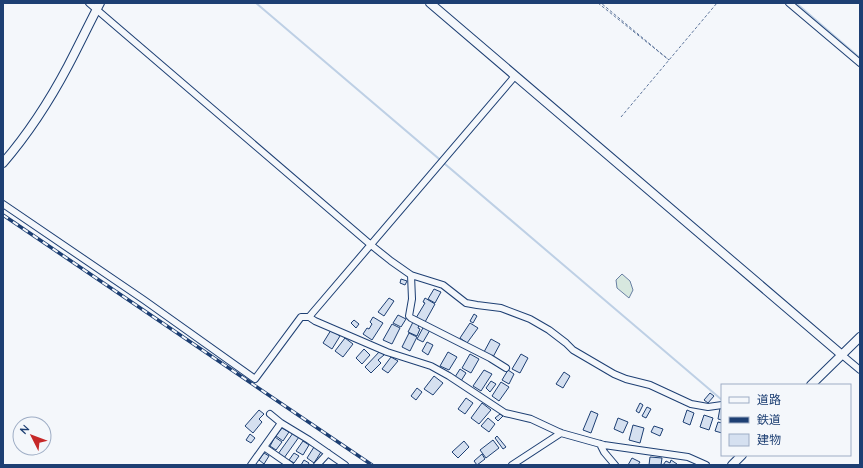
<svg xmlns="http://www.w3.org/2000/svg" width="863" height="468" font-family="Quicksand,'Noto Sans JP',sans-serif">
<rect width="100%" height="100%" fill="#f4f7fb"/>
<path fill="#d7e8df" stroke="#687fa3" d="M622 274 630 281 633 290 629 298 617 288 616 280Z"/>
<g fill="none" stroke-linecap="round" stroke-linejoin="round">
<path stroke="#bed0e5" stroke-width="2" d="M256 3 722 400
M796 3 860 58"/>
</g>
<path fill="#d5e0f0" stroke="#1d3f73" d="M401 279 407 281 405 285 400 283Z
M434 289 441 292 435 303 428 299Z
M389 298 394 301 384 316 378 312Z
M425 298 435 304 425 322 416 318 425 303 423 302Z
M474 314 477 316 473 323 470 321Z
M398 315 406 319 401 327 393 323Z
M373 317 383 323 372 340 363 334 367 328 369 329 372 324 370 322Z
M354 320 359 324 356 328 351 323Z
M413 322 419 325 418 328 420 329 417 336 408 332Z
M470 323 478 328 467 343 460 338Z
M392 324 400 328 392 344 383 340Z
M424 326 430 330 423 342 417 339Z
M331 330 340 336 332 349 323 343Z
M409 333 417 337 410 351 402 347Z
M345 338 353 344 343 357 335 351Z
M491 339 500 344 493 357 484 352Z
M427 342 433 345 428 355 422 351Z
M364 349 370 355 362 364 356 358Z
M380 351 384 355 378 360 381 363 371 373 365 367Z
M448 352 457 357 449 370 440 366Z
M470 354 479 359 471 373 462 368Z
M521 354 528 358 520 373 512 369Z
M391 357 398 361 388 373 382 369Z
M460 369 466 373 461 381 455 377Z
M484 370 492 374 481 391 473 386Z
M508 370 514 374 509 384 502 380Z
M564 372 570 376 563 388 556 384Z
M434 376 443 383 433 395 424 389Z
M491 381 496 384 490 392 486 388Z
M501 382 509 387 499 401 492 396Z
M417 388 422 392 416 400 411 396Z
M710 393 714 396 708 403 704 400Z
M466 398 473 403 465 414 458 409Z
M482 403 491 410 479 424 471 418Z
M640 403 643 405 639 413 636 411Z
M647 407 651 409 646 418 642 416Z
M720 408 722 409V420L718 419Z
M259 410 264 414 259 419 262 422 253 433 245 426Z
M687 410 694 413 690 425 683 422Z
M591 411 598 414 591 433 583 430Z
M500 414 503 416 498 421 495 418Z
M704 415 713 418 709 430 700 427Z
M488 418 495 424 489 432 481 426Z
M618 418 628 422 623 433 614 429Z
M718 422 722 423V433L715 431Z
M633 425 644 428 640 443 629 440Z
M654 426 663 429 660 436 651 432Z
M282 428 289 432 283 441 276 436Z
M293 433 299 437 284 458 278 454Z
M250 434 255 438 251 443 246 440Z
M497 436 506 447 503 449 495 438Z
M275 437 282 442 276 450 270 446Z
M493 440 499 448 486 458 480 450Z
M303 441 309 445 303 455 296 451Z
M464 441 469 447 458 458 452 452Z
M314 447 321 452 314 463 307 458Z
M264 453 269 456 264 464 259 460Z
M294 453 299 456 294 463 289 460Z
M482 454 485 459 477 465 474 461Z
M650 457 662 458 661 465H649Z
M632 458 640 462 638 465H628Z
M304 460 309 463 308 465H301Z
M671 460 677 464 676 465H663L666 461 670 463Z"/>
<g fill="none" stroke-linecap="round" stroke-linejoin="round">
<defs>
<path id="minor" d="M89 3 371 245 391 261 411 275 443 285 466 303 477 305 501 308 530 319 549 330 566 343 573 350 614 374 626 379 650 385 691 404 708 407 722 405
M789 3 860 63
M3 204 144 300 255 379 301 317H309L315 321 387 352 431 366 449 376 505 413 531 419 561 433 604 445 688 457 706 465
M411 275 412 299 409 316 411 318 490 358 506 368
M309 317 515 76
M842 355 860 370
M270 414 281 423 309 440 345 465
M600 444 604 452 615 465
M264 447 290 465
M251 465 281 423
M317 465 328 453
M512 465 561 433"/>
<path id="tertiary" d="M430 3 842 355
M3 163C28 134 50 100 68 66 79 45 89 24 100 3
M811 385 860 337
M732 465 742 455"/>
</defs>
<use href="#minor" stroke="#1d3f73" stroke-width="8"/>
<use href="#tertiary" stroke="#1d3f73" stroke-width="10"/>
<path stroke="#5e769c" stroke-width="1" stroke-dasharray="3 2" stroke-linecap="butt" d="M598 3 669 60 601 3
M621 117 717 3"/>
<use href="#minor" stroke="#f4f7fb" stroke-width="6"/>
<use href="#tertiary" stroke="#f4f7fb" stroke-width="8"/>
<defs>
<path id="rail" d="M3 215 372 465"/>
</defs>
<use href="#rail" stroke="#1d3f73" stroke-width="3.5"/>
<use href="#rail" stroke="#f4f7fb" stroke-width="2" stroke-dasharray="6" stroke-linecap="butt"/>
</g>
<rect width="863" height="468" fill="none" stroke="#1d3f73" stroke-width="8"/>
<rect x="721" y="384" width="130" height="72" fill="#f4f7fb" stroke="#9eadc5"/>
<rect x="729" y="397" width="20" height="6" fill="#f4f7fb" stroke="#9eadc5"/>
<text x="757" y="404" font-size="12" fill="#1d3f73">道路</text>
<rect x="729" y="417" width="20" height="6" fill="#1d3f73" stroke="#9eadc5"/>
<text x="757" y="424" font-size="12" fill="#1d3f73">鉄道</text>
<rect x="729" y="434" width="20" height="12" fill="#d5e0f0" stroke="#9eadc5"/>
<text x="757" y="444" font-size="12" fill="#1d3f73">建物</text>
<g transform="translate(32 436) rotate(312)"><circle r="19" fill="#f4f7fb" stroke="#9eadc5"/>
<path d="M0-3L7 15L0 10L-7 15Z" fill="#c62828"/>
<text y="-6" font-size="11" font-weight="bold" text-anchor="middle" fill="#1d3f73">N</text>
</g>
</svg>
